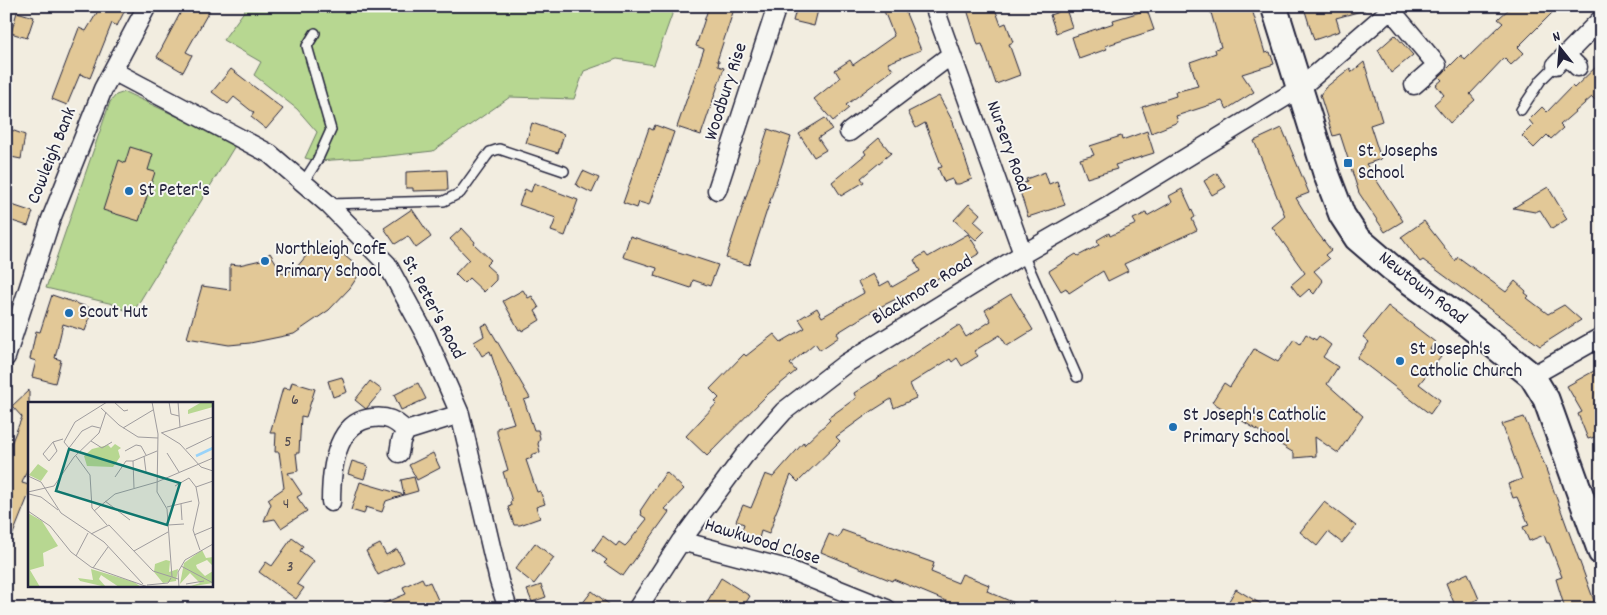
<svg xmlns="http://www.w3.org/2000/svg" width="1607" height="615" font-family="Dekko,sans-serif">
<rect width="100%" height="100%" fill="#f2ede0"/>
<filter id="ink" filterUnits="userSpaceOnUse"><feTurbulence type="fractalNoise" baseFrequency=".02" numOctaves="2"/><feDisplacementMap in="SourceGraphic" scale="10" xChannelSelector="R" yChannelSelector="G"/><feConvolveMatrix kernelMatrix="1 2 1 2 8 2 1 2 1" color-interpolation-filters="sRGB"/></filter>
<g filter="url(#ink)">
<path fill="#b7d791" stroke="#6c7c66" d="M248 6H675L654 65 617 59 584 71 574 99 510 97 433 151 379 157 317 161 305 158 317 132 297 109 254 75 261 62 223 40Z
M125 92 236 144 132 314 113 304 46 288 110 102 116 95Z"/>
<path fill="#e2c897" stroke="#22223b" d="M101 6H127L117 26 112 23 90 78 80 74 67 105 52 99 79 28 86 31Z
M184 6H212L186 52 192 55 183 72 157 57Z
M709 6H735L717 61H719L718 66 724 68 701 135 677 127 704 49 696 46Z
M797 6H819L814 26 793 21Z
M882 6H903L921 50 888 63 893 70 846 105 849 108 833 121 814 99 840 78 835 70 850 60 853 65 894 36Z
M966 6H994L1001 25 1006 23 1013 42 1009 44 1020 75 996 84 982 44 978 45Z
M1209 6H1251L1265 53 1270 52 1274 64 1242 74 1254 92 1227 109 1222 101 1176 116 1178 122 1151 133 1142 107 1176 96 1175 92 1198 86 1190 62 1216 53 1215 49 1221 47Z
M1321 6H1364L1365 10 1336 18 1340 31 1314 40 1305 11Z
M1512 6H1559L1518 47 1524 53 1511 65 1504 58 1470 94 1475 100 1450 123 1434 104 1444 95 1436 85 1442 80 1439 77 1461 55 1465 60 1503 23 1498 19Z
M1066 9 1072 27 1056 33 1050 15Z
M1147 10 1154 30 1105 46 1107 49 1079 59 1072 37 1114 23 1113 20Z
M17 12 34 17 27 38 11 33Z
M1395 35 1413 55 1391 73 1378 50Z
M1364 62 1382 121 1370 125 1381 159 1366 164 1403 221 1385 232 1359 193 1340 134 1333 136 1320 95 1325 88 1350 68 1352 72Z
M1601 62V106L1592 97 1560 125 1563 128 1551 139 1547 135 1534 148 1522 136 1533 125 1529 120 1542 107 1547 112 1572 86 1574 88Z
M231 69 283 109 266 129 251 117 254 113 234 97 228 104 212 92Z
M939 96 953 122 972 179 959 184H954L952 179 944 182 938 168 942 167 925 123 916 128 908 112Z
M825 118 832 129 818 138 826 150 814 157 799 134Z
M532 123 564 134 558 153 526 143Z
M655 125 674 132 649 205 639 202 637 208 623 203 649 128 653 130Z
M6 128 25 135 21 159 6 156Z
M1282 128 1309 193 1296 198 1316 231 1331 250 1325 255 1329 259 1314 271 1323 281 1314 294 1309 289 1300 297 1291 285 1305 273 1272 227 1285 216 1254 141Z
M768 129 791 137 749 265 726 258Z
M1147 131 1154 153 1115 165 1117 169 1087 178 1080 159 1094 155 1090 146 1121 136 1122 140Z
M879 138 891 153 861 178 864 182 841 196 832 182 866 154 864 151Z
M130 147 153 154 148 170 155 172 139 221 103 210 119 160 125 163Z
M447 170 448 190 413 191V188H406V172Z
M583 171 599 178 592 193 576 185Z
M1045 172 1049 184 1057 181 1065 205 1028 217 1018 185 1027 182 1026 179Z
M1217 173 1226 187 1212 195 1204 181Z
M534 183 578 200 565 236 551 231 556 218 519 205 525 189 531 192Z
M1548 187 1567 219 1552 229 1540 210 1535 212 1513 208Z
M1182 189 1195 217 1192 219 1197 230 1124 264 1128 271 1108 281 1103 271 1069 293 1066 288 1061 291 1049 271 1076 254 1078 256 1099 245 1097 240 1109 233 1110 236 1136 224 1133 219 1146 213 1147 216 1172 202 1169 196Z
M6 203 33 212 28 226 6 219Z
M969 204 980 214 974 221 985 231 976 240 954 220Z
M412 209 431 237 416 248 408 236 395 244 384 228Z
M1424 221 1455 261 1458 257 1506 292 1515 281 1526 291 1525 293 1529 296 1527 298 1548 314 1564 305 1581 320 1540 346 1423 260 1420 262 1401 237Z
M462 228 475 242 474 244 491 260 486 265 496 274V280L484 292 469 278 464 283 455 274 469 259 450 239Z
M968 234 980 253 903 299 902 296 874 310 837 333 839 337 820 350 815 343 790 364 796 371 768 394 707 456 686 436 717 403 715 402 719 398 710 389 744 354 746 356 774 334 781 342 805 328 799 319 817 308 822 317 864 293 858 282 873 274 880 286 889 281 892 287 920 271 914 260 925 253 928 257Z
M630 236 718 265 710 286 693 280 691 288 655 276 657 268 623 257Z
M317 243 332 251 334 247 362 270 350 288 329 310 294 334 250 343 229 345 187 338 202 286 230 290V264L239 265 261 260 270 253 283 274 296 268Z
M523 290 528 298 532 296 539 308 535 311 540 320 522 331 521 329 519 330 503 301Z
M1011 294 1033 330 1007 346 1000 335 974 351 978 356 962 366 957 358 952 362 950 359 910 384 916 398 894 408 891 399 872 411 836 437 840 441 798 482 791 475 774 517H775L769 534 761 531 758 542 740 536 744 524 736 521 743 505 751 508 765 474 773 477 804 442V445L830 420 828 418 856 398 854 393 959 325 966 337 991 321 985 310Z
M52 295 93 309 85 331 63 324 55 358 61 360 55 383 32 377 36 361 30 359 36 331 40 332Z
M1388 306 1435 342 1430 349 1441 357 1419 384 1440 400 1430 414 1357 358 1369 342 1363 337Z
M487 324 530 398 524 400 534 430H538L540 438 538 444 540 452 531 455 532 458 526 460 537 492 540 491 545 504 536 507 540 518 520 525H514L508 507 511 506 510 502 512 501 503 472 508 470 497 433V428L514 423 490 351 482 356 474 342 484 336 481 326Z
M1306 334 1316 340 1319 336 1331 345 1323 357 1338 367 1327 384 1363 416 1338 453 1315 437 1316 456 1294 458V453L1212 402 1224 383 1230 387 1254 349 1278 362 1294 339 1300 344Z
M1601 367V435L1588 439 1578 414 1582 412 1567 386Z
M342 377 347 392 333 397 328 381Z
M370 381 382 390 366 409 355 400Z
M292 382 315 389 306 417 301 416 299 453H296L298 471 288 473 302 494 297 497 307 511 281 528 275 519 264 521 271 504 268 499 284 488 279 452H275L276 433H270L283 388 290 389Z
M418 383 426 399 401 410 394 395Z
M29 390V465L22 483 29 485V494L7 549 6 456 22 417 12 406Z
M1524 417 1543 461 1597 609H1565L1556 579 1562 577 1549 543H1547L1544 535 1529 541 1523 527 1529 525 1517 497 1513 498 1508 484 1522 479 1502 424Z
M433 453 440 468 417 480 409 465Z
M352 461 368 466 364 479 348 474Z
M666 472 684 489 665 509 669 512 623 576 604 563 607 560 593 550 603 536 616 546 619 542 625 546 628 543 647 519 641 515 642 513 640 511Z
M414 477 418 491 404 495 401 480Z
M360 482 404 495 386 501 382 512 366 507 364 514 351 510Z
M1324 502 1356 526 1342 543 1328 532 1317 546 1300 532Z
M842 530 934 563 931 572 958 583 962 574 989 585 987 591 1028 609H965L893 579 892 581 821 552 829 534 838 538Z
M292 538 303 546 300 551 314 561 297 584 304 588 296 599 259 572 266 562 272 566Z
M535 543 554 558 534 584 515 569Z
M380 544 386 555 397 549 404 562 378 575 366 551Z
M1468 573 1479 599 1456 608 1446 583Z
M422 578 425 584 430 582 438 600 419 609H371L406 594 403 587Z
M721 578 750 596 742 609H703Z
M541 585 546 597 532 602 527 590Z
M1236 589 1269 609H1224Z
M592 591 615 609H578Z"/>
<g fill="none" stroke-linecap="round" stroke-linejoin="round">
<defs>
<path id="service" d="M1521 110 1541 80 1556 65
M303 183 317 161 331 130 307 46 315 33
M328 204 444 201 460 193 486 157 490 152 499 149 564 171
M1023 254 1077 377"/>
<path id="minor" d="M934 6 1023 254
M1391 10 1437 65 1414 85
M1566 55 1578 67
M1556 65 1601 19
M113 71 270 154 328 204 387 264 426 336 460 414 499 581 508 609
M849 132 951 55
M717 190 777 6
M6 357 51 219 103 89 147 6
M1532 376 1601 337
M399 453 401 441 406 431 460 414
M331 502C331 473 335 422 372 418 387 416 395 420 406 431
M681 541 787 569 887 609
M637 609 681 541 744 456 784 411 845 364 1023 254 1112 203 1300 88 1395 6"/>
<path id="secondary" d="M1274 6 1326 173 1342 215 1357 238 1393 269 1460 318 1532 376 1546 399 1601 552"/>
</defs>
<use href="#service" stroke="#22223b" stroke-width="12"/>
<use href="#minor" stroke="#22223b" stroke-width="21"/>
<use href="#secondary" stroke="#22223b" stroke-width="29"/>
<use href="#service" stroke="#f6f6f2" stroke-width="9"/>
<use href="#minor" stroke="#f6f6f2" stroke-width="18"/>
<use href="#secondary" stroke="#f6f6f2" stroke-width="25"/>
</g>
</g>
<g fill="#1f6fb2" stroke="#f6f6f2" stroke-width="2">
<rect x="1343" y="158" width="10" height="10" rx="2.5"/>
<circle cx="129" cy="191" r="5"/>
<circle cx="265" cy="261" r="5"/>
<circle cx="69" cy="313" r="5"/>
<circle cx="1400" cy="361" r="5"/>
<circle cx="1173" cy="427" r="5"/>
</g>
<g text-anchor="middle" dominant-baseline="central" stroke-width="4" stroke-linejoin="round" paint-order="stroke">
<g font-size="16" fill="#524c52">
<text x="295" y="400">6</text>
<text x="288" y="442">5</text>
<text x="286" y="504">4</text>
<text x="290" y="567">3</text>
</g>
<g font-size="19" fill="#22223b" stroke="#f6f6f2">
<text transform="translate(727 92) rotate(-72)">Woodbury Rise</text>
<text transform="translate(1007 147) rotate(70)">Nursery Road</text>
<text transform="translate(53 156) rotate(-68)">Cowleigh Bank</text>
<text transform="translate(1422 289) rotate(38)">Newtown Road</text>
<text transform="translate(923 291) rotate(-32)">Blackmore Road</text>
<text transform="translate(432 308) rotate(62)">St. Peter's Road</text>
<text transform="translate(762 543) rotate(17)">Hawkwood Close</text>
</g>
<g font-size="19" fill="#22223b" stroke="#f6f6f2" text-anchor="start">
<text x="1358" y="152">St. Josephs<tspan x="1358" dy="22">School</tspan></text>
<text x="139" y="191">St Peter's</text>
<text x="275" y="250">Northleigh CofE<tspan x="275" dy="22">Primary School</tspan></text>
<text x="79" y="313">Scout Hut</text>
<text x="1410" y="350">St Joseph's<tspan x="1410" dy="22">Catholic Church</tspan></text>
<text x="1183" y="416">St Joseph's Catholic<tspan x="1183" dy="22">Primary School</tspan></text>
</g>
</g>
<g transform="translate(28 402)">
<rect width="185" height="185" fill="#f2ede0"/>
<path d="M184 0 185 5 160 12V8L172 1ZM87 42 93 46 90 48 92 55 85 65 59 64 56 54 64 47 80 43 83 46ZM10 62 20 69 13 79 1 73ZM0 111 14 119 30 144 15 151 16 164 2 168 12 185H0ZM174 148 178 156 185 155V164L179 158 168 163 169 166 177 174 185 169V181L160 185 172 181 162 171 152 182 156 161ZM138 158 142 159 141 170 150 167 148 179 135 181 126 170 127 162ZM63 167 106 180 113 185H91L73 173 71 177 78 185 52 179 50 176 65 178Z" fill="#b7d791"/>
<path fill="none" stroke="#99d3f9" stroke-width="2.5" d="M168 54 185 46"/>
<path fill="none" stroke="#9f9c9e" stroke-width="1" d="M86 0 96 9 100 8M124 0 130 32 129 90 139 107 144 175 150 177M141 0 143 12 151 14M150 0 152 25M73 6 91 23 110 35 130 36M72 26 64 24 54 29 41 46 36 40 47 20 79 0M95 26 125 8M133 31 185 15M134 31 152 42 173 65 185 69M63 39 74 46 84 40M25 40 15 52 21 59 29 49 25 40 35 37M158 47 185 34M97 49 108 43 113 44 118 53M139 51 151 70M48 54 62 73 64 106 79 123M116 54 118 70M0 74 13 80 33 111 76 140 115 182M87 75 98 59H105M147 84 161 76 168 85 171 101 165 128 172 148M168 85 185 79M106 86 105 59 129 49M0 90 26 84 46 55 71 31 78 10M1 92 13 95 30 108M77 99 102 118M153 102 154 118M139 105 164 99M0 109 22 124 43 150 63 165 120 185M66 109 87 92 129 80 185 56M140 123 156 122M63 132 81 123 125 169 144 175M166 133 185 125M106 149 140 130M48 154 60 131M153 164 185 181M65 166 80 145M158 182 176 179M119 183 140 181 143 176M151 185 150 170 157 158 185 142"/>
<path fill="#0f766e" fill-opacity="0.15" stroke="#0f766e" stroke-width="2.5" d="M41 47 152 81 139 123 28 89Z"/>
<rect width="185" height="185" fill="none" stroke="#22223b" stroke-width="2.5"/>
</g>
<rect width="1607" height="615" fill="none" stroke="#f6f6f2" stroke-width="25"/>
<rect x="12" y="12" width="1582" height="590" fill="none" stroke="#22223b" stroke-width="2" filter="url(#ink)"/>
<g transform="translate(1560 48) rotate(343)" stroke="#f6f6f2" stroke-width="4" paint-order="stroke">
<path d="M0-4L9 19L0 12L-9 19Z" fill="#22223b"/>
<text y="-8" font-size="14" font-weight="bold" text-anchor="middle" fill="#22223b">N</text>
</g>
</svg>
